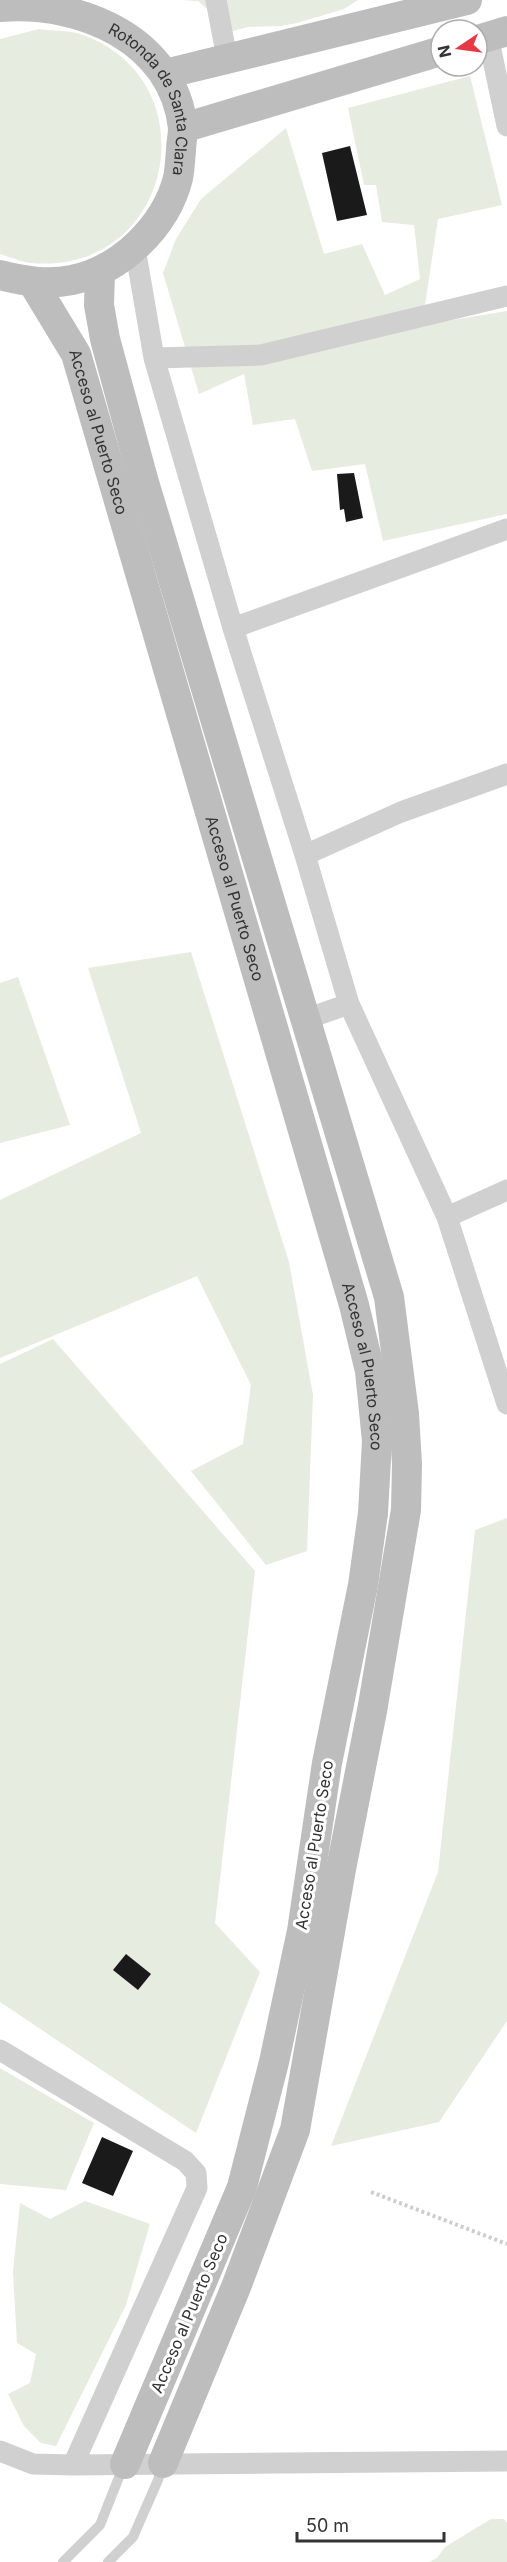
<svg xmlns="http://www.w3.org/2000/svg" width="507" height="2562" font-family="Inter,sans-serif">
<rect width="100%" height="100%" fill="#fff"/>
<path fill="#e6ecdf" d="M180 0H358L344 9 297 23 281 26 248 27 233 31 198 1Z
M39 29C52 31 67 30 80 34 212 78 175 276 31 263 21 262 10 257 0 254V39Z
M470 76 502 205 438 219 422 325 507 311V514L383 541 365 464 312 471 295 419 253 425 244 374 199 394 163 273 176 239 201 199 286 128 324 254 362 244 385 295 420 279 414 225 382 222 376 185H364L348 108Z
M191 952 289 1262 313 1395 307 1551 266 1565 191 1471 243 1444 251 1385 197 1276 0 1358V1200L141 1133 88 968Z
M18 977 70 1125 0 1143V983Z
M53 1339 255 1571 215 1923 260 1972 196 2133 0 2002V1364Z
M507 1518V2021L439 2122 331 2146 438 1872 475 1530Z
M0 2068 94 2123 66 2190 0 2184Z
M85 2201 150 2224 126 2305 56 2446 41 2443 24 2426 8 2394 30 2383 36 2354 17 2343 13 2271 20 2203 50 2219Z
M491 2519H504L507 2523V2562H429L437 2558 445 2547Z"/>
<path fill="#1a1a1a" d="M350 146 367 215 337 221 322 153Z
M354 473 363 518 346 522 344 509 340 510 337 474Z
M126 1954 151 1974 138 1990 113 1970Z
M102 2137 133 2151 113 2196 82 2183Z"/>
<g fill="none" stroke-linecap="round" stroke-linejoin="round">
<path stroke="#cdcdcd" stroke-width="4" stroke-dasharray="3 3" stroke-linecap="butt" d="M371 2192 507 2244"/>
<path stroke="#d0d0d0" stroke-width="10" d="M63 2562 100 2525 123 2467
M108 2562 133 2537 158 2480 163 2463"/>
<path stroke="#d0d0d0" stroke-width="21" d="M216 0 227 58
M488 36 507 126
M135 248 154 358 233 628 305 855 349 1004 447 1217 507 1404
M154 358 261 355 507 296
M233 628 507 529
M305 855 401 812 507 774
M306 1019 349 1004
M447 1217 507 1190
M0 2050 185 2161 196 2173 197 2188 73 2465
M0 2451 33 2464 73 2465 507 2461"/>
<g stroke="#bdbdbd" stroke-width="30">
<path id="s1" d="M0 7C82 0 174 41 183 128 183 135 181 143 181 151 180 159 180 169 178 178 166 226 121 270 72 280 47 285 24 281 0 275"/>
<path d="M477 40 507 31"/>
<path d="M165 74 467 0"/>
<path d="M183 128 441 51"/>
<path d="M100 271 99 305 105 339 143 479 389 1297 404 1414 407 1464 406 1510 372 1711 341 1869 295 2130 236 2287 163 2463"/>
<path id="s2" d="M33 283 76 354 354 1305 370 1371 377 1441 373 1513 363 1585 327 1763 302 1931 274 2062 242 2187 125 2464"/>
</g>
</g>
<g text-anchor="middle" dominant-baseline="central" stroke-width="6" stroke-linejoin="round" paint-order="stroke">
<g font-size="16" fill="#333" stroke="#fff">
<text stroke="none"><textPath href="#s1" startOffset="202">Rotonda de Santa Clara</textPath></text>
<text stroke="none"><textPath href="#s2" startOffset="164">Acceso al Puerto Seco</textPath></text>
<text stroke="none"><textPath href="#s2" startOffset="650">Acceso al Puerto Seco</textPath></text>
<text stroke="none"><textPath href="#s2" startOffset="1136">Acceso al Puerto Seco</textPath></text>
<text transform="translate(314 1845) rotate(-81)">Acceso al Puerto Seco</text>
<text transform="translate(189 2313) rotate(-67)">Acceso al Puerto Seco</text>
</g>
</g>
<g transform="translate(459 48) rotate(257)"><circle r="28" fill="#ffffff" stroke="#adadad" stroke-width="1.5"/>
<path d="M0-4.5L10 22L0 15L-10 22Z" fill="#e63946"/>
<text y="-9" font-size="16" font-weight="bold" text-anchor="middle" fill="#333333">N</text>
</g>
<path d="M297 2532v9h147v-9" fill="none" stroke="#333333" stroke-width="3"/>
<text x="306" y="2532" font-size="18" fill="#333333" stroke="#ffffff" stroke-width="4.5" paint-order="stroke">50 m</text>
</svg>
